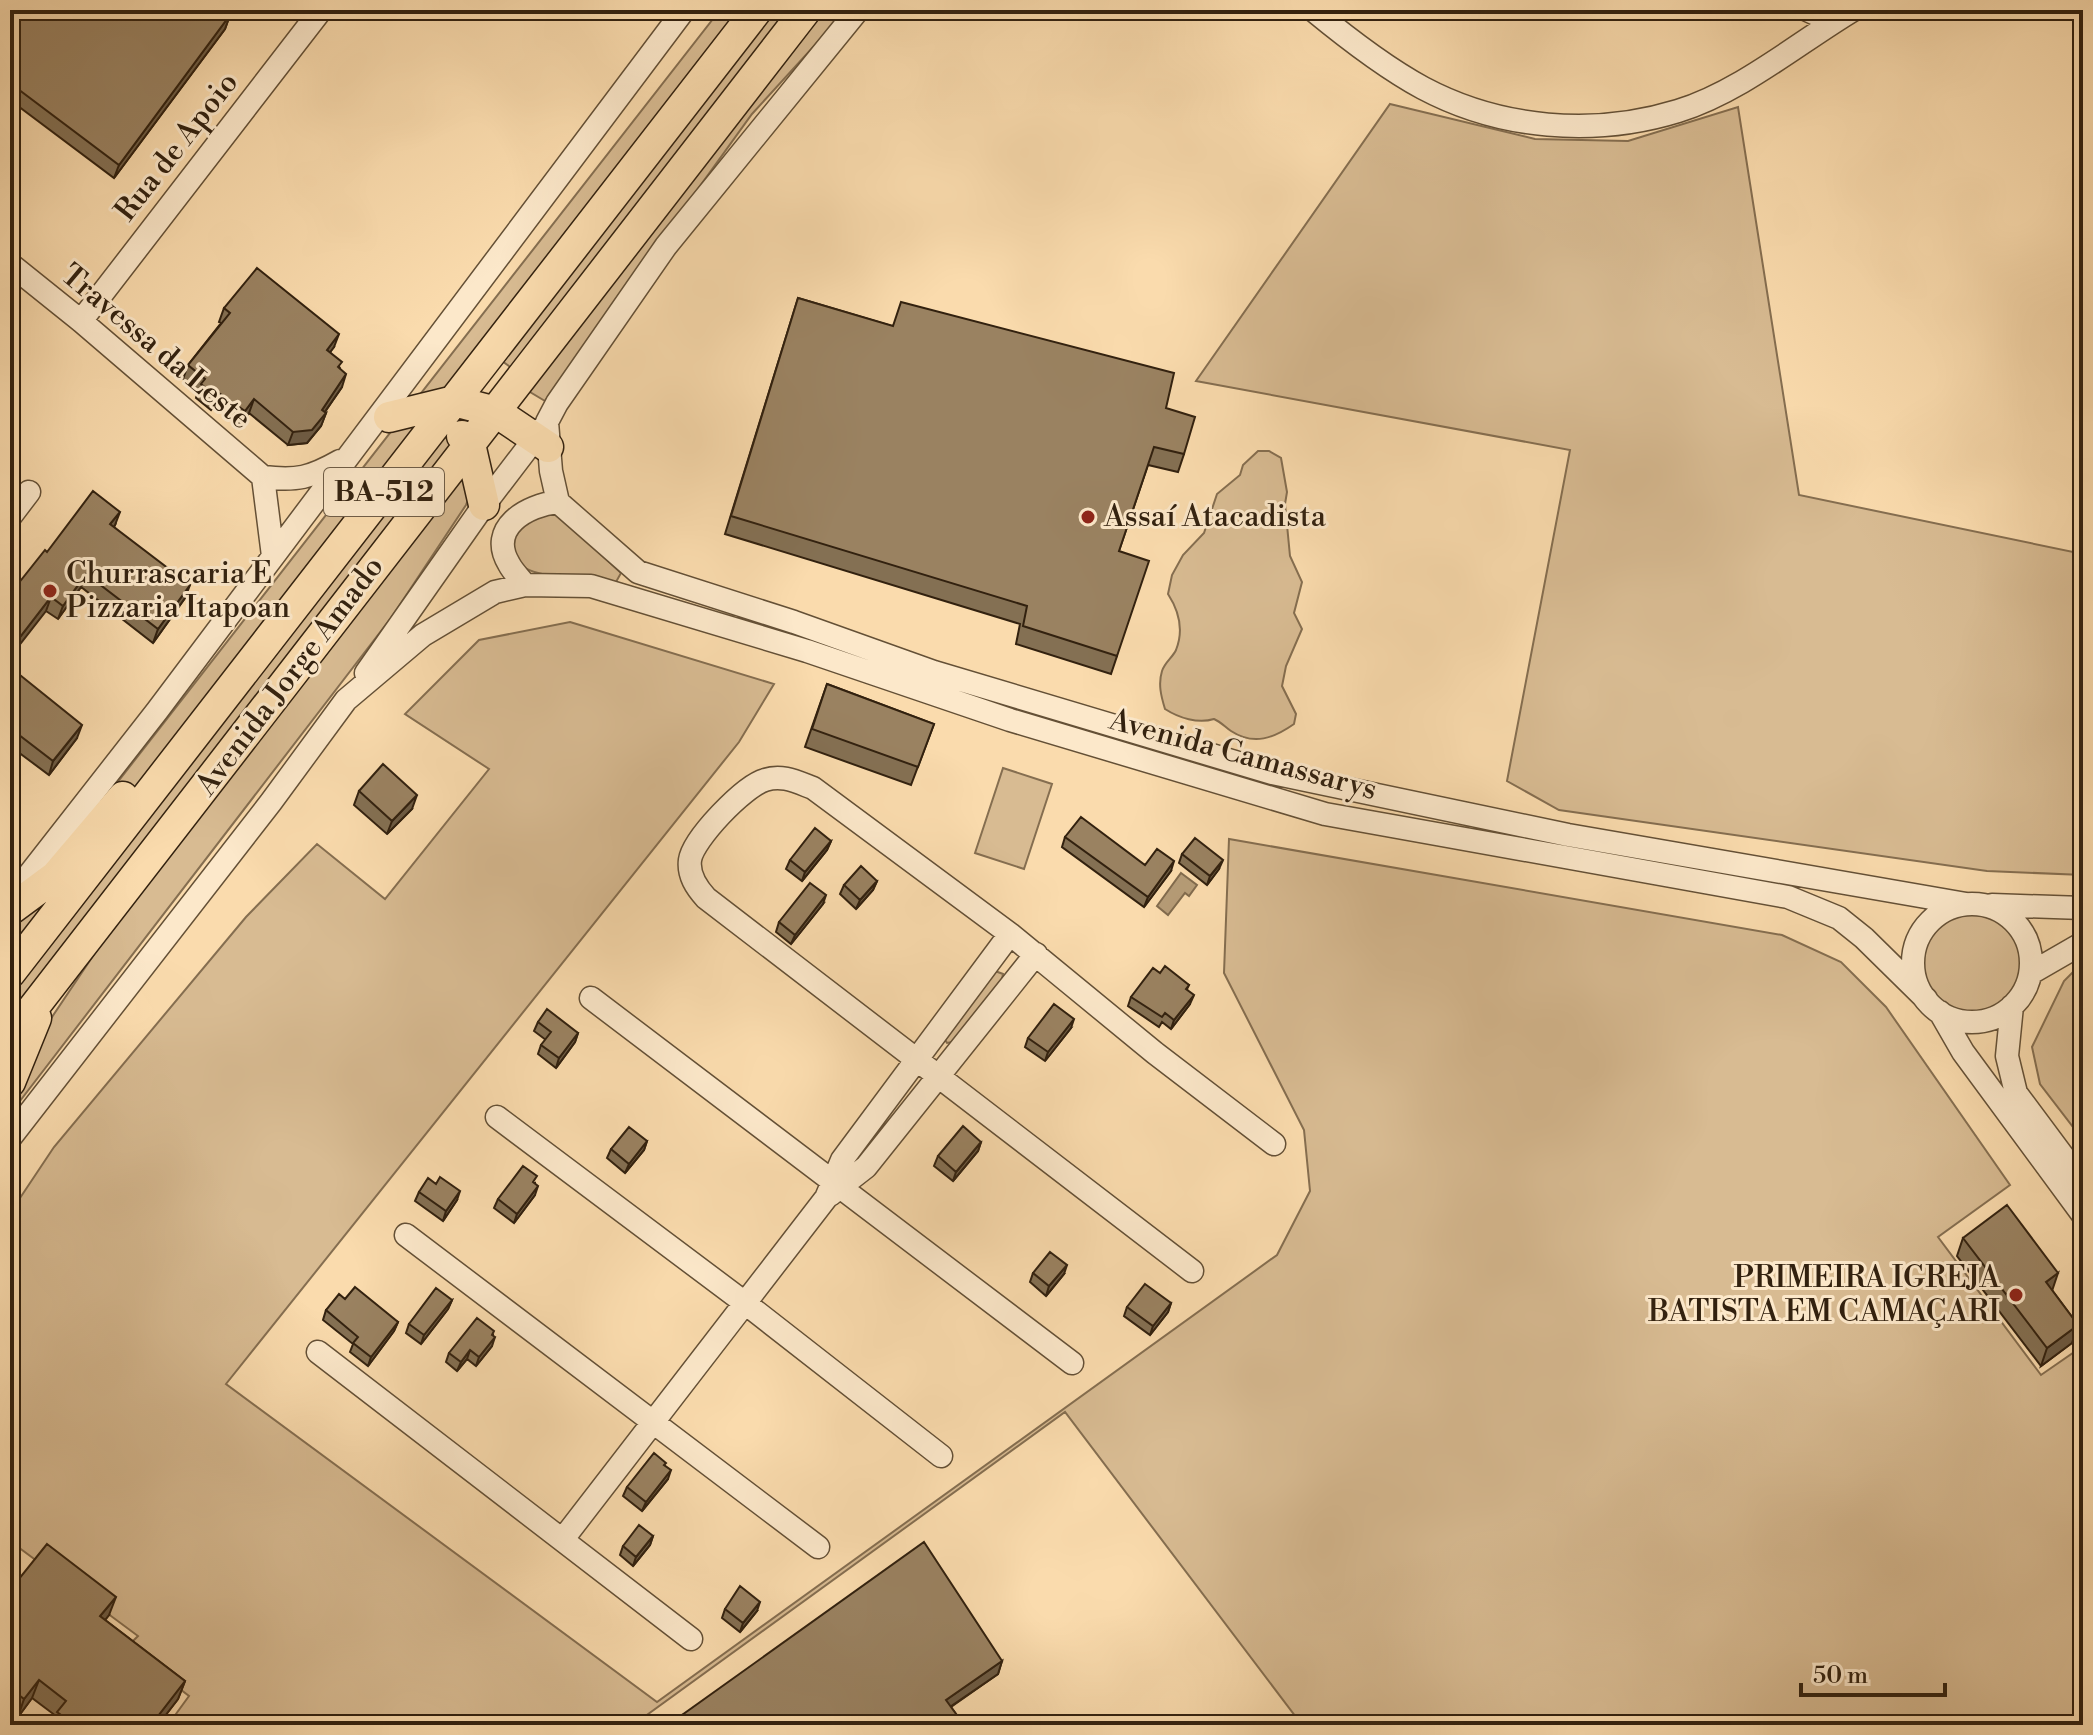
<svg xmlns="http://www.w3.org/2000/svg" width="2093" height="1735" font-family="'Libre Bodoni',serif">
<rect width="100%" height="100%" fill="#fadbad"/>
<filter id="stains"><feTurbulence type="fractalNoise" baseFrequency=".0025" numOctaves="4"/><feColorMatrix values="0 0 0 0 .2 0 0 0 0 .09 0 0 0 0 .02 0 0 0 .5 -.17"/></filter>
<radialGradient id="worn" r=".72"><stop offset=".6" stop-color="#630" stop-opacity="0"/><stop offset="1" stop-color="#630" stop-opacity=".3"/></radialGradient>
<path fill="#d8bb92" stroke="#856e50" stroke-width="2" d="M720 10H745L10 959V920Z
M774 10H795L513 369 502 361 543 305Z
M820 10H847L752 114 545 401 525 389Z
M1390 104 1535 139 1628 141 1738 107 1799 495 2083 554V875L1987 871 1559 810 1507 781 1570 450 1196 381Z
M441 436 458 442 10 1015V993Z
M1258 451H1269L1281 458 1287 492 1285 504 1290 556 1302 582 1294 613 1302 629 1286 666 1282 686 1296 714 1294 724C1274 738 1254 746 1231 731 1225 727 1221 722 1214 719 1198 724 1179 718 1165 709 1161 696 1158 684 1162 671 1165 662 1173 657 1176 650 1184 630 1179 611 1168 594L1172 575 1183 555 1204 533 1217 494 1240 475 1243 465Z
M466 467 472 488 466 505 391 618 10 1114 50 1020 150 871Z
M539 514H558L621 573 616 582C595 580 535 579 521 565 513 557 513 547 512 535Z
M570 622 774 684 739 742 226 1384 657 1702 1277 1255 1310 1191 1304 1130 1224 973 1229 839 1782 935 1841 962 1886 1007 2010 1185 1938 1237 2041 1375 2083 1346V1725H1302L1065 1412 633 1725H168L189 1696 126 1648 138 1636 10 1541V1213L54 1147 246 917 317 844 385 899 489 769 405 714 479 640Z
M1003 768 1052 784 1024 869 975 853Z
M1919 963a53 53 0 1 1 106 0a53 53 0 1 1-106 0Z
M2083 962V972H2081L2080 1111 2083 1116V1140L2040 1084 2032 1047 2064 981Z
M995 971 1003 974 1002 979 952 1042 947 1043 944 1038Z"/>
<path fill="#b69c77" stroke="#816b4d" stroke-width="2" d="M1181 873 1197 885 1189 896 1185 893 1168 915 1157 906Z"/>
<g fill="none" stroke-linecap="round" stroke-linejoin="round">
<defs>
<path id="minor" d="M1313 10C1347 38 1384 67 1423 88 1500 129 1594 137 1678 111 1740 92 1798 43 1853 10
M1807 10 1833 22
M10 264 81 321 263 477C297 481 310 478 340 461
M81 321 321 10
M263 477 273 556
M558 502 638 572 794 622 934 672 1272 773 1568 835 1966 904
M558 502 551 471 547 422 557 403 666 246 858 10
M10 517 29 492
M525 585C520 578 513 572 509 564 487 528 527 505 558 502
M366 673 484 505 542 429
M10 899 157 711 684 10
M1913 963a59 59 0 1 1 118 0a59 59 0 1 1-118 0Z
M1992 905 2083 908
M2031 973 2083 943
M591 998 1072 1363
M2012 1006 2007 1056 2016 1093 2083 1183
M1940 1012 1963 1052 2083 1215
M497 1117 745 1303 941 1456
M10 1138 271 802 346 700 423 635 495 592 525 585 591 586 807 651 1010 720 1325 814 1788 897 1839 918 1864 938 1926 999
M830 1195 866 1167 1036 954
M406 1235 818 1547
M1192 1271 706 898C696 887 688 875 690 860 693 839 744 786 765 780 782 774 797 782 813 788L1010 934 1155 1053 1274 1144
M318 1352 691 1639
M563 1539 826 1198 842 1160 1010 934"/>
<path id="major" d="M389 417 454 401 496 412 548 447
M462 436 470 444 484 505
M10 910 56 876 123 797
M10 973 757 10
M10 1038 806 10
M10 1082 36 1018"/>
</defs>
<use href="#minor" stroke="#645036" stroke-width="25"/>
<use href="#major" stroke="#32210f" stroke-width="33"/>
<use href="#minor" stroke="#fce8ca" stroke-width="22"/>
<use href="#major" stroke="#fadbad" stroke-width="30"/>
</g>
<path fill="#847053" stroke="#32210f" stroke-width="2" d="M10 10 230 15 225 29 114 178 10 100Z
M798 298 1166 408 1184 454 1178 472 1148 465 1119 551 1117 656 1111 674 1016 644 1020 624 725 534Z
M224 308 334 347 330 352 340 368 342 387 325 412 326 413 321 426 307 443 288 445 249 413 240 424 214 406 211 410 196 398 198 391 183 379 188 365 221 323 219 322Z
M115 525 114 527 185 598 153 643 81 587 58 619 46 611 47 552Z
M10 667 77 738 49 775 10 746Z
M827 684 934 724 911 785 805 747Z
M359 791 412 809 387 834 354 805Z
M1065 837 1145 865 1171 871 1144 907 1062 847Z
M831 841 827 850 802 881 786 869 790 860Z
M1182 854 1219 869 1207 885 1179 863Z
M877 881 873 890 856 909 840 894 844 885Z
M823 904 791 944 776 932 779 922Z
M1160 973 1189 985 1187 989 1190 1004 1171 1029 1162 1022 1159 1027 1128 1006 1131 997Z
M538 1022 578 1033 575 1042 556 1068 538 1054 541 1045 546 1040 534 1031Z
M1071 1028 1045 1061 1025 1047 1028 1038Z
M647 1141 644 1150 625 1173 607 1158 611 1149Z
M981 1142 978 1151 953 1181 934 1166 938 1156Z
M535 1183V1195L514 1223 494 1208 498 1199Z
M419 1192 457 1200 443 1221 415 1201Z
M1963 1238 2052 1290 2078 1325 2072 1343 2041 1366 1957 1256Z
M1033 1273 1064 1274 1046 1296 1030 1282Z
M345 1299 398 1322 394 1331 368 1366 350 1352 353 1344 323 1320 326 1310Z
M452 1300 448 1309 421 1344 406 1333 409 1324Z
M1171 1303 1168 1312 1150 1335 1124 1316 1127 1307Z
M493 1335 492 1346 476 1366 467 1359 457 1371 446 1362 449 1353Z
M665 1466 668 1479 642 1511 623 1496 627 1487Z
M653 1536 650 1545 633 1566 620 1555 623 1546Z
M10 1590 109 1615 105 1620 185 1681 178 1699 158 1725H53L56 1716 32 1698 18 1717 10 1711Z
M725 1609 757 1611 740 1632 722 1618Z
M1002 1661 998 1674 951 1707 964 1725H678L682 1715Z"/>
<path fill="#6c5b44" stroke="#32210f" stroke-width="2" d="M230 15 225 29 114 178 119 165Z
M339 334 334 347 322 363 327 350Z
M346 374 342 387 317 423 322 410Z
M219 393 214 406 211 410 216 397Z
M254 399 249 413 240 424 245 411Z
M326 413 321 426 307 443 288 445 293 432Z
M120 512 115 525 105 538 110 524Z
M86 574 81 587 58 619 63 606Z
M190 585 185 598 153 643 158 629Z
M51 597 46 611 10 657V650Z
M82 725 77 738 49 775 53 761Z
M417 795 412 809 387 834 392 821Z
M831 841 827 850 802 881 805 872Z
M1223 860 1219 869 1207 885 1210 876Z
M1174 861 1171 871 1144 907 1148 897Z
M877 881 873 890 856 909 860 900Z
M826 895 823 904 791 944 795 935Z
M1194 995 1190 1004 1171 1029 1174 1020Z
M1074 1019 1071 1028 1045 1061 1048 1052Z
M578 1033 575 1042 556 1068 559 1058Z
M647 1141 644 1150 625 1173 629 1164Z
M981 1142 978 1151 953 1181 956 1172Z
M538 1186 535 1195 514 1223 517 1214Z
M460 1191 457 1200 443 1221 446 1211Z
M1067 1265 1064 1274 1046 1296 1049 1286Z
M2058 1273 2052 1291 2046 1282Z
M452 1300 448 1309 421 1344 424 1335Z
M1171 1303 1168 1312 1150 1335 1153 1326Z
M398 1322 394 1331 368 1366 371 1357Z
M2078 1325 2072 1343 2041 1366 2047 1348Z
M495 1337 492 1346 476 1366 479 1357Z
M470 1350 467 1359 457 1371 461 1362Z
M671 1470 668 1479 642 1511 646 1502Z
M653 1536 650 1545 633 1566 636 1557Z
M116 1597 109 1615 94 1634 100 1616Z
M760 1602 757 1611 740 1632 743 1623Z
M1002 1661 998 1674 941 1713 946 1700Z
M39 1680 32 1698 18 1717 24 1699Z
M185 1681 178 1699 158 1725H151Z"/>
<path fill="#9a8261" stroke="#32210f" stroke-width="2" d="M10 10H223L230 15 119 165 10 83Z
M257 268 339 334 327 350 342 362 338 367 346 374 322 410 326 413 312 430 293 432 254 399 245 411 219 393 216 397 201 384 205 379 188 365 230 313 224 308Z
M798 298 893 326 901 302 1174 373 1166 408 1195 417 1184 454 1154 447 1119 551 1149 561 1117 656 1023 626 1027 606 731 516Z
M93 491 120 512 110 524 190 585 158 629 86 574 63 606 51 597 10 650V594L45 550 47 552Z
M10 667 82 725 53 761 10 728Z
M827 684 934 724 918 767 812 729Z
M383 764 417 795 392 821 359 791Z
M1081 817 1145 865 1157 849 1174 861 1148 897 1065 837Z
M815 828 831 841 805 872 790 860Z
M1195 838 1223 860 1210 876 1182 854Z
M861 866 877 881 860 900 844 885Z
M810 883 826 895 795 935 779 922Z
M1165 966 1189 985 1186 989 1194 995 1174 1020 1165 1013 1162 1017 1131 997 1153 968 1160 973Z
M1054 1004 1074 1019 1048 1052 1028 1038Z
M547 1009 578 1033 559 1058 541 1045 551 1032 538 1022Z
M963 1126 981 1142 956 1172 938 1156Z
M629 1127 647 1141 629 1164 611 1149Z
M523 1166 537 1176 533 1182 538 1186 517 1214 498 1199Z
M440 1177 460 1191 446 1211 419 1192 428 1178 436 1184Z
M2007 1205 2058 1273 2046 1282 2078 1325 2047 1348 1963 1238Z
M1050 1252 1067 1265 1049 1286 1033 1273Z
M1145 1284 1171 1303 1153 1326 1127 1307Z
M355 1287 398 1322 371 1357 353 1343 358 1337 326 1310 339 1294 345 1299Z
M436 1288 452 1300 424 1335 409 1324Z
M477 1318 494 1331 492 1335 495 1337 479 1357 470 1350 461 1362 449 1353Z
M654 1453 666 1463 664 1465 671 1470 646 1502 627 1487Z
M639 1525 653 1536 636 1557 623 1546Z
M924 1542 1002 1661 946 1700 964 1725H689L682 1715Z
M47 1544 116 1597 100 1616 185 1681 151 1725H75L57 1712 66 1701 39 1680 24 1699 10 1688V1590Z
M740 1586 760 1602 743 1623 725 1609Z"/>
<g fill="#8f2418" stroke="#fce8ca" stroke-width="3">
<circle cx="1088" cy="517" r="8"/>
<circle cx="50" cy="591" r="8"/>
<circle cx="2016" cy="1295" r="8"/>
</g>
<g text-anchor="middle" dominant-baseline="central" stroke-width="6" stroke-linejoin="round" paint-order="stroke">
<rect fill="#fce8ca" stroke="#6f5d47" stroke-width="2" x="324" y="468" width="120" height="48" rx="6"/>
<g font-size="28" font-weight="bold" fill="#32210f">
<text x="384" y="492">BA-512</text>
</g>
<g font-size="30" fill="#32210f" stroke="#fce8ca">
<text transform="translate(177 147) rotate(-52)">Rua de Apoio</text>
<text transform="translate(156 347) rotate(40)">Travessa da Leste</text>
<text transform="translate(290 676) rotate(-53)">Avenida Jorge Amado</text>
<text transform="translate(1243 755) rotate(15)">Avenida Camassarys</text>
</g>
<g font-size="30" fill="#32210f" stroke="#fce8ca" text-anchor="start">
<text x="1104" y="517">Assaí Atacadista</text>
<text x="66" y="574">Churrascaria E<tspan x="66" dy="34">Pizzaria Itapoan</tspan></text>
<text x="2000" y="1278" text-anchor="end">PRIMEIRA IGREJA<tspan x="2000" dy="34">BATISTA EM CAMAÇARI</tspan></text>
</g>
</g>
<rect width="2093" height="1735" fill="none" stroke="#fadbad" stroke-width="40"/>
<rect x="12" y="12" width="2069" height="1711" fill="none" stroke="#32210f" stroke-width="4"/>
<rect x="20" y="20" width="2053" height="1695" fill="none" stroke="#32210f" stroke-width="2"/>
<path d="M1801 1683v12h144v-12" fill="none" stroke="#32210f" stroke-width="4"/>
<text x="1813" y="1683" font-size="24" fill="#32210f" stroke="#fce8ca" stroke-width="6" paint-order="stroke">50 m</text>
<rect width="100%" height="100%" filter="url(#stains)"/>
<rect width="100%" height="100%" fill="url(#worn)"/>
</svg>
